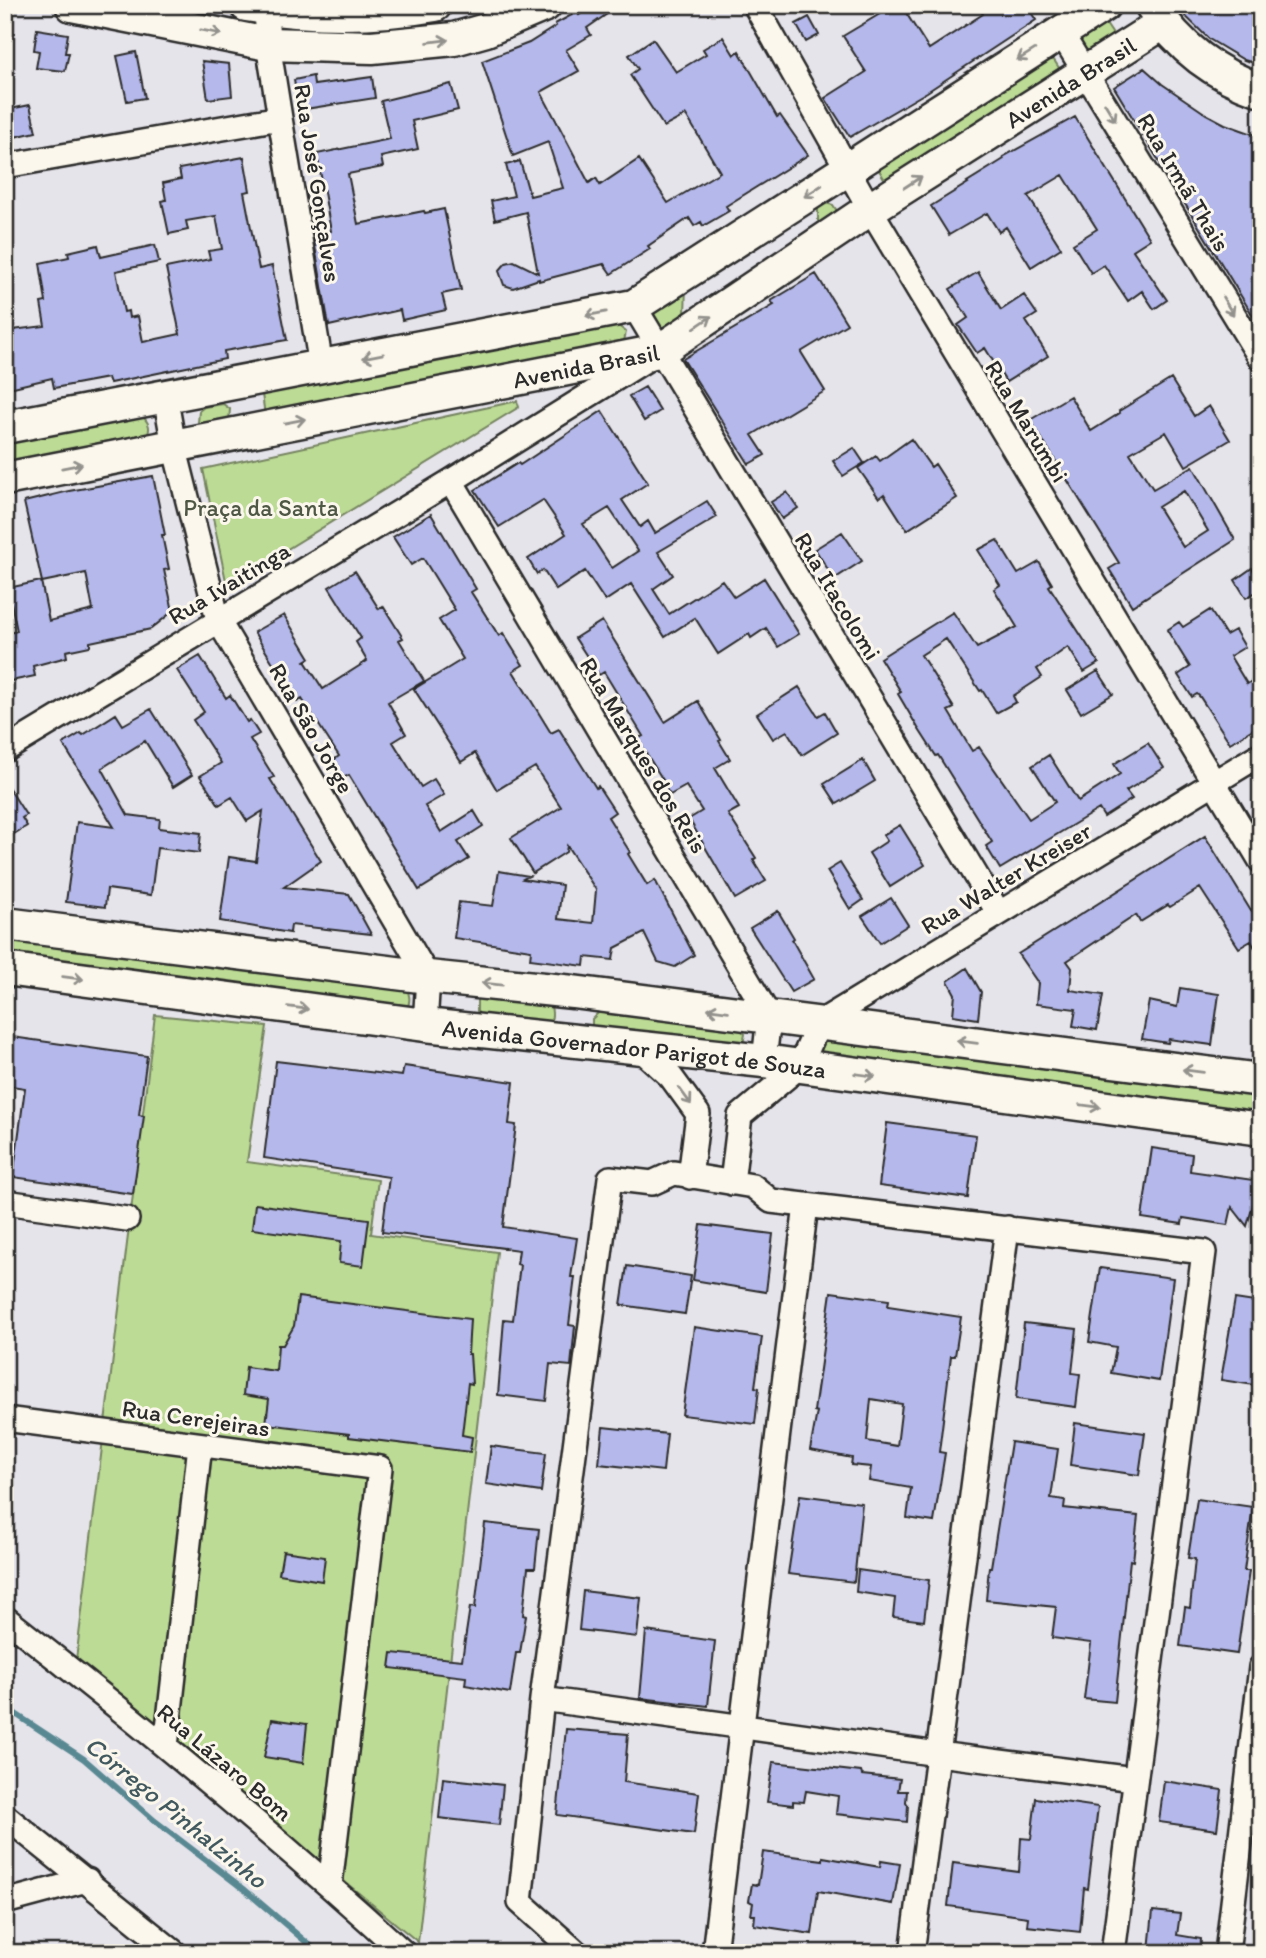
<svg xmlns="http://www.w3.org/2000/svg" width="1266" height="1958" font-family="Itim,sans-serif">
<rect width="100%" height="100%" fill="#e6e4eb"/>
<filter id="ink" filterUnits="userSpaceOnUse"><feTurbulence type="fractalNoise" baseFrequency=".0143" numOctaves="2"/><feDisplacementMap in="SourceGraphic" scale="14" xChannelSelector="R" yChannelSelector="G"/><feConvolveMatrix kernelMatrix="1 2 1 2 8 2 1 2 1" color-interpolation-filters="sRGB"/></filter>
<g filter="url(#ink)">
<path fill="#bcdb94" stroke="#748360" stroke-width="2" d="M1102 18 1116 39 1089 57 1075 35Z
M1050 54 1063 74 888 185 876 165Z
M825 203 833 205 839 214 818 230V207Z
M686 287 685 314 658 330 649 311Z
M616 324 626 332 623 346 265 416 262 394Z
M517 401 519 407 227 586 203 469Z
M223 404 230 409 229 421 201 427 198 423 199 411 204 407Z
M143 417C149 423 151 428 147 436L5 464V444Z
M5 936 406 987C410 996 411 1001 406 1010L5 963Z
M485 994 550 1004C554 1014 552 1021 546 1029L482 1020 477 1011V999Z
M600 1011 737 1025 745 1034 743 1044 592 1030V1019Z
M155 1015 267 1026 247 1162 378 1180 371 1234 497 1252 418 1942 76 1660Z
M837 1039 1261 1092V1120L819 1056 820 1049 825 1041Z"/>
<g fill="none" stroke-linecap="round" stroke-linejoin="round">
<path stroke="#598892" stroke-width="6" d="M5 1707 84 1759 155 1821 245 1890 319 1953"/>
</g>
<path fill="#b4b8ea" stroke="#2b2b2b" stroke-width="2" fill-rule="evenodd" d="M593 5H620L587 28 591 35 566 50 579 71 541 92 589 183 596 178 600 185 639 159 668 203 720 172 686 115 664 127 630 75 638 69 629 55 653 39 676 72 706 54 703 49 723 37 734 55 739 51 777 117 780 115 808 155 726 206 729 211 703 226 701 222 694 226 689 218 648 246 650 249 611 274 604 264 539 281V279L513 288 504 285 499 271 506 263 514 261 538 273 526 212 495 220 491 201 514 196 506 165 520 161 530 196 563 188 548 142 513 156 482 61 529 43 556 26 555 24 577 12 579 15Z
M895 5H901L929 49 983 14 977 5H1026L1036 20 927 92 850 137 825 98 866 72 843 36Z
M1174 5H1261V65L1244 60 1209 39Z
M809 17 819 35 806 42 796 24Z
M37 29 68 34 65 53H69L65 71 36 68 39 51 34 50Z
M136 52 145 98 127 101 117 56Z
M202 61 229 64 232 96 208 99Z
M1144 68 1162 84 1206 114 1225 124 1261 137V329L1114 87Z
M313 76 314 85 372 77 375 98 299 110 294 80Z
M451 84 458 110 412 121 418 149 381 157 383 167 348 174 358 224 424 211 425 213 444 209 461 290 442 294 446 310 402 320 400 310 329 326 313 235 331 231 317 154 390 139 381 101Z
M30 105 36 132 10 138 5 110Z
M1075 117 1150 239 1133 250 1167 300 1154 309 1142 291 1128 301 1104 265 1091 273 1073 244 1097 229 1063 175 1028 196 1061 248 1031 267 1006 227 999 232 987 213 949 235 931 206 968 183 967 182 1004 159 1003 157Z
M244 157 250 191 244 192 259 269 272 266 287 340 224 351 225 359 110 383 108 378 54 388 52 378 5 389V331L45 326 41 303 46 302 40 263 69 257 68 252 98 245 101 257 155 245 159 262 116 271 124 312 128 311 129 318 138 316 143 342 180 334 166 268 210 259 208 251 222 249 216 216 186 221 188 230 169 234 162 201 166 200 163 183 181 179 179 169Z
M978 272 1001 310 1024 295 1037 314 1026 321 1048 356 1006 382 985 348 977 353 958 325 968 318 950 289Z
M816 274 847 324 801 352 825 391 752 435 765 455 749 464 683 359 774 305 771 301Z
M1171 379 1194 416 1209 406 1230 440 1186 466 1166 432 1130 453 1153 489 1193 466 1235 540 1132 606 1109 569 1119 563 1030 420 1070 396 1091 431 1120 413 1119 411ZM1184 491 1208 531 1183 547 1158 507Z
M645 387 660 411 644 421 629 396Z
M602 411 648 483 622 500 640 527 648 521 655 533 707 501 717 517 658 552 673 575 653 589 669 614 722 580 734 597 764 578 799 634 778 647 766 628 751 638 749 634 718 654 695 618 665 637 631 584 605 601 585 571 556 590 543 570 537 574 528 559 566 534 543 500 499 527 475 490 518 463 520 465ZM609 508 638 551 612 568 583 524Z
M911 439 931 467 935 464 957 498 907 530 884 494 879 498 858 468 876 456 880 461Z
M854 448 864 463 843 476 833 461Z
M153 476 165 535H162L169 569 164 570 173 611 151 629 90 642V646L66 651 67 657 33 666 35 676 11 681 5 654V634L17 631 8 588 41 581 49 621 93 610 86 573 42 582 24 502 69 491Z
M787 492 798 508 782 519 771 502Z
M431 514 476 589 471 592 499 636 503 633 523 665 513 671 551 733 559 729 596 788 598 786 615 812 608 817 630 852 628 854 647 885 655 880 694 955 675 967 658 962 644 933 615 948 613 960 585 957 584 966 530 959 531 950 454 938 459 902 493 906 499 871 529 876 523 879 562 885 558 919 593 923 596 890 567 846 566 852 533 873 511 838 561 807 535 767 497 790 475 753 461 762 414 689 463 659 439 620 455 610 423 558 411 565 393 537Z
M842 532 862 561 834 579 815 549Z
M997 540 1018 574 1039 562 1052 584 1049 586 1099 663 1084 672 1068 647 1037 669 1042 677 1013 696 1016 702 996 713 982 690 980 691 946 639 921 655 954 708 948 711 972 751 979 747 1029 819 1055 802 1032 766 1049 755 1078 801 1120 774 1114 764 1148 743 1164 768 1126 791 1132 799 1104 817 1099 809 1000 869 986 846 992 842 938 755 936 756 918 728 898 694 901 692 880 658 953 612 977 648 1017 627 994 589 1000 585 978 550Z
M1252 568 1261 583V589L1246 598 1235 580Z
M355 571 379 609 383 606 403 638 399 640 424 681 388 702 406 734 393 742 421 787 434 779 444 795 425 806 441 832 474 811 483 826 458 842 469 859 419 890 349 775 341 779 331 762 339 756 302 699 297 702 254 632 284 615 310 658 305 661 323 689 367 661 356 642 361 638 329 587Z
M1210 610 1226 635 1235 630 1245 647 1230 656 1247 684 1261 675V724L1230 743 1200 697 1197 694 1192 697 1178 675 1190 667 1167 630 1179 622 1183 627Z
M602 621 665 722 698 701 721 740 719 741 730 759 715 768 739 808 728 814 756 858 753 860 766 881 735 899 689 819 702 811 686 786 670 795 661 781 663 780 637 739 643 736 604 672 599 675 575 638Z
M200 656 226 698 230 695 247 722 250 720 259 734 250 739 274 777 270 779 321 861 284 887 349 894 371 934 291 925 290 933 220 921 229 857 256 861 263 811 247 821 232 797 219 805 200 776 221 763 193 720 204 712 177 670Z
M1098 671 1113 694 1081 713 1067 690Z
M799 687 818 716 825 712 837 733 802 755 787 731 773 739 757 714Z
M151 709 192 775 173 787 145 741 102 768 128 815 160 819 159 828 201 833 199 853 157 848 151 895 107 889 105 907 66 902 77 822 114 827 63 744 81 733 83 735 116 714 123 725Z
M863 760 875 781 837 804 824 784Z
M5 782 26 815 22 818 27 826 14 834 9 826 5 829Z
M900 825 925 865 890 887 869 853 887 841 883 835Z
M1205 836 1251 911 1261 906V958L1251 941 1239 948 1200 888 1170 907 1168 905 1140 922 1136 915 1067 961 1072 968 1070 990 1103 995 1097 1030 1073 1026 1076 1009 1036 1004 1038 983 1018 954Z
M840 863 863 900 850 909 827 871Z
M891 898 908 925 880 943 862 916Z
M778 911 794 938 792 940 814 979 791 992 750 928Z
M967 968 981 992 978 1019 953 1015 955 994 948 981Z
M1180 988 1219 994 1212 1045 1169 1039 1168 1043 1142 1039 1149 1001 1177 1007Z
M5 1036 147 1056 139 1115 144 1116 133 1194 13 1177 25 1088 5 1085Z
M276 1061 402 1076 404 1066 514 1082 509 1124 516 1125 503 1227 577 1238 571 1277H575L569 1325 575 1326 571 1366 550 1364 546 1401 498 1395 504 1319 513 1320 520 1265 517 1264 519 1250 382 1232 389 1177 264 1158Z
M887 1123 976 1135 968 1198 879 1186Z
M1152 1148 1192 1154 1190 1171 1260 1181 1247 1226 1232 1207 1228 1225 1183 1218 1182 1224 1142 1218Z
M255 1204 369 1219 363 1266 339 1263 341 1241 252 1229Z
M701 1225 773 1234 766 1292 693 1280Z
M627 1266 691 1276 685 1314 621 1305Z
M1100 1268 1173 1278 1159 1381 1111 1373 1116 1347 1089 1342Z
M831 1292 889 1300 888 1306 961 1317 955 1356H951L939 1452 945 1453 934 1522 907 1518 911 1488 869 1481 871 1467 851 1465 852 1458 810 1450 817 1412 814 1411ZM871 1399 902 1404 897 1446 867 1441Z
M298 1297 470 1319 468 1354H470L472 1384 468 1383 462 1435 472 1437 470 1452 349 1437V1434L266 1424 269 1399 243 1395 246 1367 276 1371 278 1345H283L294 1326Z
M1235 1299 1261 1303V1386L1221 1380Z
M1024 1323 1077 1329 1072 1373 1080 1374 1076 1407 1016 1399Z
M694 1327 762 1337 755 1387 759 1388 755 1424 682 1415Z
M1075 1423 1145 1433 1139 1475 1070 1465Z
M603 1427 667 1434 663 1471 599 1464Z
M1011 1442 1058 1449 1051 1498 1065 1500 1064 1508 1138 1516 1133 1561 1130 1560 1115 1702 1084 1699 1091 1643 1052 1638 1056 1607 986 1600 989 1567H991Z
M491 1446 546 1453 541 1492 486 1484Z
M800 1495 862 1503 854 1582 788 1574Z
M1197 1499 1253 1507 1244 1571H1249L1237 1654 1180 1646 1185 1607 1190 1608 1195 1559 1188 1558Z
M485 1523 539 1529 535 1568H528L523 1615 526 1616 520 1653H516L510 1693 465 1685 466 1677 390 1668 392 1653 462 1660 470 1607 475 1608Z
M283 1551 325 1557 322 1581 279 1574Z
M858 1570 929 1580 924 1621 893 1617 895 1598 856 1592Z
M583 1591 641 1598 637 1637 579 1630Z
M646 1631 715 1641 708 1706 640 1698Z
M272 1719 307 1724 303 1763 264 1757Z
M566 1729 628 1734 624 1782 699 1793 694 1834 557 1815Z
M773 1762 861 1772 862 1775 900 1779 898 1791H907L906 1802 908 1805 907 1822 836 1814 838 1796 806 1791 804 1802 793 1801V1805L767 1802Z
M443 1778 503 1785 499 1825 439 1818Z
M1164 1781 1222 1790 1217 1830 1159 1822Z
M1036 1798 1098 1807 1088 1889 1084 1888 1080 1932 1027 1926 1028 1917 948 1906 953 1863 1019 1872 1021 1838 1031 1839Z
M763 1852 823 1860V1857L880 1867 881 1861 900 1864 893 1904 818 1891 812 1934 754 1925 755 1915H751L753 1903 749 1901 752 1884 758 1885Z
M1153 1911 1180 1914 1177 1935 1201 1939 1200 1953 1149 1950Z"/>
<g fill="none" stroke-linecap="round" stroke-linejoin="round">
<defs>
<path id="street" d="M755 5 870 209 1261 861
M266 8 268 44 280 118 321 366
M1061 33 1261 359
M5 166 280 118
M634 306 998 912
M165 395 174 446 218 620 428 977 425 1025
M451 481 769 1016 764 1061
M5 750 451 481 647 359
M638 1047 671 1077 698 1114 690 1177
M732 1183 740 1116 800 1066 819 1023 1261 754
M5 1202 127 1219
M5 1419 380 1468 330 1885
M5 1618C142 1725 276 1836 404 1953
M542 1699 938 1754 1134 1779
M166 1746 200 1445
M5 1816 175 1953
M5 1902 87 1880
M577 1953 520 1902 542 1699 610 1178 652 1183 674 1173 753 1186 771 1201 1204 1252 1113 1953
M714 1953 806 1205
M912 1953 1007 1228
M1227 1953 1261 1667"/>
<g id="secondary">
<path d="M72 5 268 44 372 47 454 39 486 30 545 5"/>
<path d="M246 5C308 15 373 16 435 5"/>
<path d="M1152 6C1179 47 1215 75 1261 90"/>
<path d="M5 427 634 306 1104 5"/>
<path id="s1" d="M5 479 659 351 870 209 1163 23"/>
<path d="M5 924 428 977 573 992 1261 1080"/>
<path id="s2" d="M5 969 425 1025 764 1061 1261 1129"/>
</g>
</defs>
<use href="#street" stroke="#2b2b2b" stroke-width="28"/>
<use href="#secondary" stroke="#2b2b2b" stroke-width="37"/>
<use href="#street" stroke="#fbf7ec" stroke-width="23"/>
<use href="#secondary" stroke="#fbf7ec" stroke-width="32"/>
</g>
<defs><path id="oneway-shaft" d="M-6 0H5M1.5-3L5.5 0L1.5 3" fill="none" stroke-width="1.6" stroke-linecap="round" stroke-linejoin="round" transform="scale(1.75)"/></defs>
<g stroke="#93918c">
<use href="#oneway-shaft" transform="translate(211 32) rotate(11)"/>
<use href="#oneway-shaft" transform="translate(438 41) rotate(-8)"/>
<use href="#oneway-shaft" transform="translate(1026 55) rotate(148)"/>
<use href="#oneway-shaft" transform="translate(1110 112) rotate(59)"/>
<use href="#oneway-shaft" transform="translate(913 182) rotate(-33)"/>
<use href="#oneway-shaft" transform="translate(813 191) rotate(147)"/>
<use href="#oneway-shaft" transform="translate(1228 306) rotate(59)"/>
<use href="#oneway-shaft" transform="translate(596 314) rotate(169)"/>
<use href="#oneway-shaft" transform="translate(703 322) rotate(-34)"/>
<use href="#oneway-shaft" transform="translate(373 356) rotate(169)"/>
<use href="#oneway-shaft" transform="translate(295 421) rotate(-11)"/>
<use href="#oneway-shaft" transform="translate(72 466) rotate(-11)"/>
<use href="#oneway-shaft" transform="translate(73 978) rotate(8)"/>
<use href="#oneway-shaft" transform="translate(492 984) rotate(-174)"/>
<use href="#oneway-shaft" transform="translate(298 1008) rotate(8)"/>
<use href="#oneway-shaft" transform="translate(718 1010) rotate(-173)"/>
<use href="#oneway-shaft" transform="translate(967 1042) rotate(-173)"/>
<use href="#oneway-shaft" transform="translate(1193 1071) rotate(-173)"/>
<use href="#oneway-shaft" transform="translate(865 1075) rotate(8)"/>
<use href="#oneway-shaft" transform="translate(685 1096) rotate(54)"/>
<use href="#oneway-shaft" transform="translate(1090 1106) rotate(8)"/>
</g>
</g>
<g text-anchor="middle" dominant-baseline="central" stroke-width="6" stroke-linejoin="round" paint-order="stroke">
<g font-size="24" fill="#2b2b2b" stroke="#fbf7ec">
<text stroke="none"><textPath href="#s1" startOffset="1158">Avenida Brasil</textPath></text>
<text transform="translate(1184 182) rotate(59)">Rua Irmã Thais</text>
<text transform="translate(318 183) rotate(81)">Rua José Gonçalves</text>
<text stroke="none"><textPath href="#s1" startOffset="592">Avenida Brasil</textPath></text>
<text transform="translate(1027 421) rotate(59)">Rua Marumbi</text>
<text transform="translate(229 583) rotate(-31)">Rua Ivaitinga</text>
<text transform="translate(838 596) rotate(59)">Rua Itacolomi</text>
<text transform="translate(312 728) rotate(60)">Rua São Jorge</text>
<text transform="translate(644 755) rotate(59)">Rua Marques dos Reis</text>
<text transform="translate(1006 878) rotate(-31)">Rua Walter Kreiser</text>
<text stroke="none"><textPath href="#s2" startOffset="634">Avenida Governador Parigot de Souza</textPath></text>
<text transform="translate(196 1418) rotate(8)">Rua Cerejeiras</text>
<text transform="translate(225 1762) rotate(40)">Rua Lázaro Bom</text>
</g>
<g font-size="24" fill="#4f5745" stroke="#fbf7ec">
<text x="261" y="507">Praça da Santa</text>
</g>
<g font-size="26" font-style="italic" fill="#425a5f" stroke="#fbf7ec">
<text transform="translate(176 1812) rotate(39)">Córrego Pinhalzinho</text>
</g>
</g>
<rect width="1266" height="1958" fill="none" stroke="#fbf7ec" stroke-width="28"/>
<rect x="14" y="14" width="1238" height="1930" fill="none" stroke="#2b2b2b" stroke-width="2.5" filter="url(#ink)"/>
</svg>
